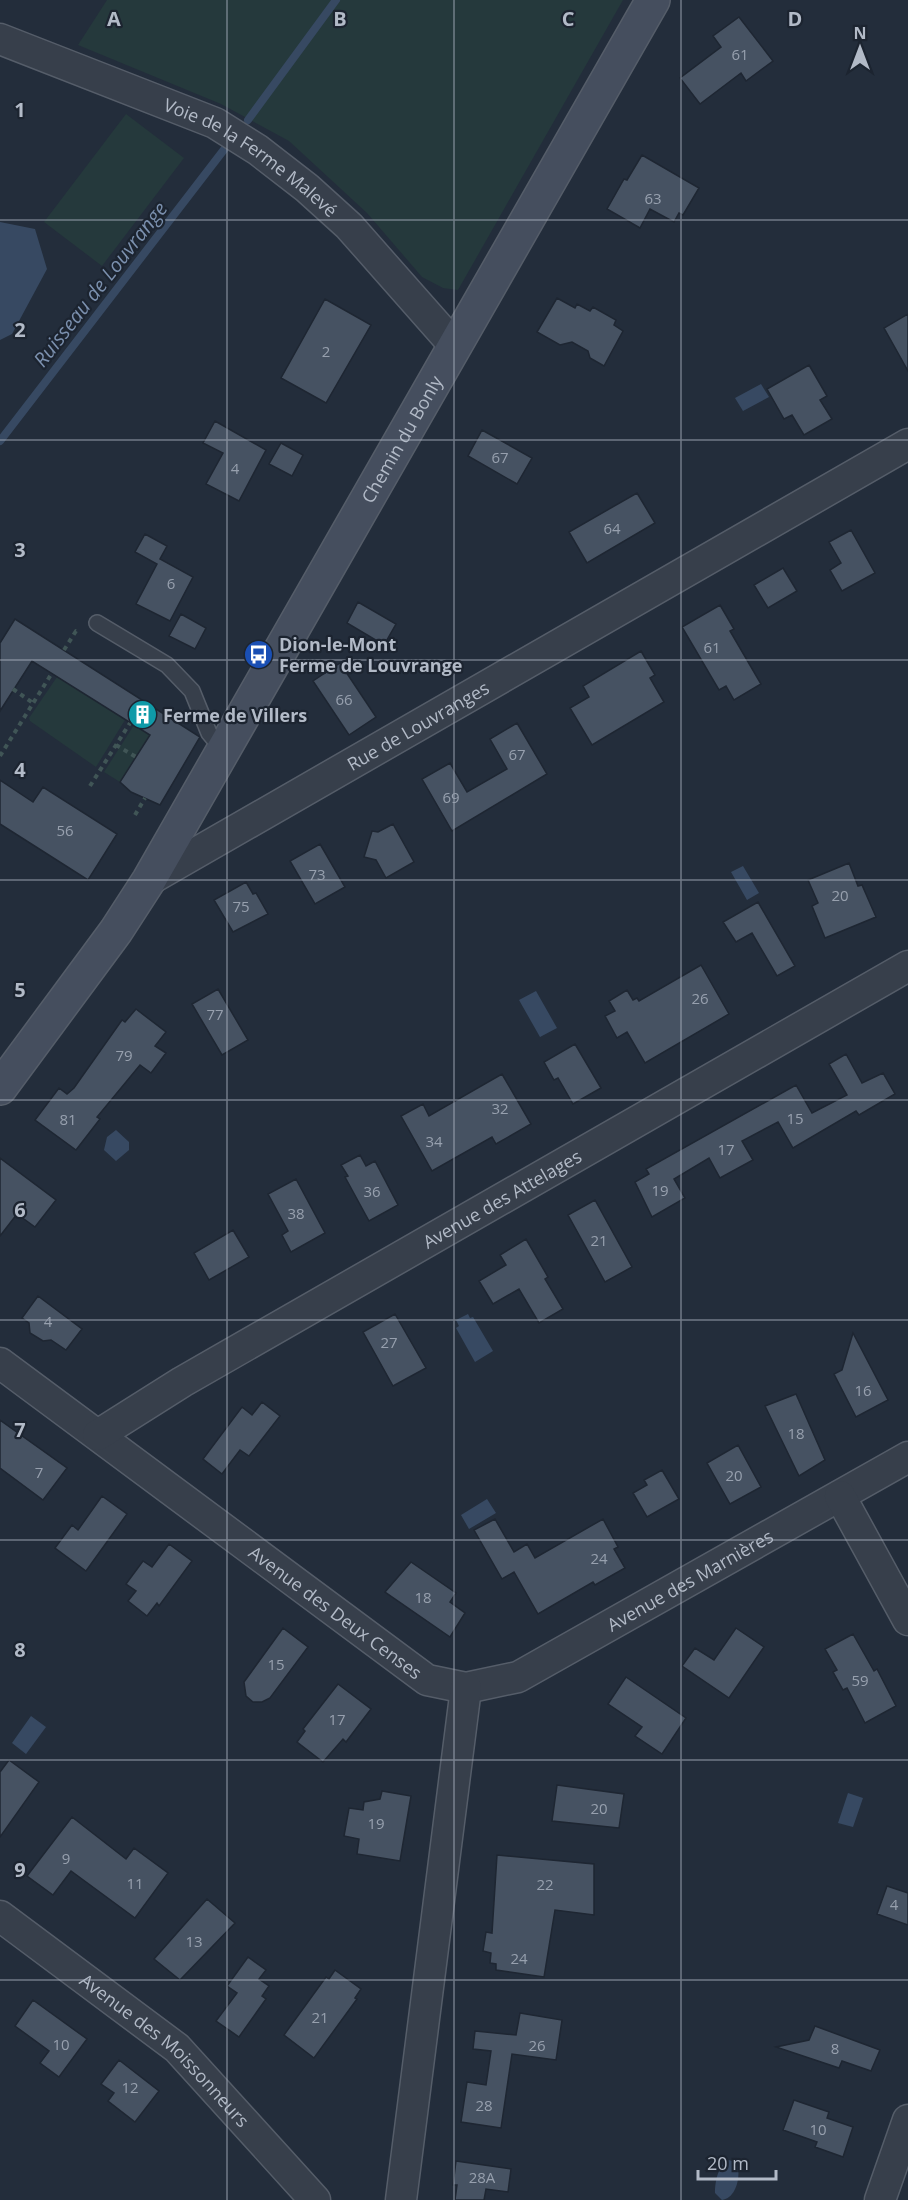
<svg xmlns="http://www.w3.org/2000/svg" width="908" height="2200" font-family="'Open Sans',sans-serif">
<rect width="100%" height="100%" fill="#232d3b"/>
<path fill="#25393c" d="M107 0H623L458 290 443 288 422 277 367 213 289 141 221 104 78 45Z
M126 114 184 158 102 266 44 222Z
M57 677 125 720 96 767 30 721 29 718Z
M134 725 150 736 120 782 104 772Z"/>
<path fill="#374962" d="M0 222 35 229 47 269 12 334 0 340Z
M761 384 769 397 743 411 735 398Z
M743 866 759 893 747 900 731 872Z
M536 991 557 1028 540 1037 519 1000Z
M116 1130 129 1142V1150L116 1161 104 1150 107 1137Z
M468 1314 470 1318 473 1317 493 1351 475 1362 456 1328 459 1326 456 1320Z
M487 1499 496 1513 469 1529 461 1515Z
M31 1716 46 1727 26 1754 12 1743Z
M848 1793 863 1798 853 1827 838 1823Z
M729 2160 737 2163C741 2175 737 2198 722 2200L715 2193C715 2182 718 2164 729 2160Z"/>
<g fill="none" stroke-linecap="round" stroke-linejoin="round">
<path stroke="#374962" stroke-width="8" d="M248 120 336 0
M0 441 226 147"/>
</g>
<path fill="#465262" stroke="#1e2632" stroke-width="1.5" d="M739 17 773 61 746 81 741 73 700 104 680 78 721 47 713 36Z
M642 155 699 188 683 215 679 213 674 222 650 209 640 228 607 209 624 179 627 180Z
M557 298 575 308 577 304 590 311 593 307 616 320 614 325 623 331 604 366 590 358 588 351 572 342 560 345 537 332Z
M325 299 371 325 326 403 281 378Z
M908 314V371L884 328Z
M809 365 827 396 820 400 832 419 804 435 792 415 784 419 767 389Z
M215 421 266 450 239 501 206 484 223 453 203 443Z
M482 430 532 458 517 484 468 456Z
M281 443 303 455 292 476 269 464Z
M637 493 655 523 587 563 569 532Z
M851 530 875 573 842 591 830 570 841 563 829 542Z
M145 534 167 546 160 559 193 577 170 621 136 604 157 564 135 552Z
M783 568 797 591 768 608 754 585Z
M358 602 396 624 384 645 347 623Z
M720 605 734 629 730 631 761 684 734 700 726 686 719 690 682 627Z
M181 614 206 628 195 649 169 636Z
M15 619 200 737 160 805 131 792 120 782 150 735 32 661 0 711V643Z
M641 651 655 675 650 678 664 702 592 745 570 708 589 697 583 686Z
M340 663 376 717 349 735 313 681Z
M517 723 547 774 452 831 422 779 450 763 467 792 507 769 490 739Z
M0 780 33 802 43 787 117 834 88 880 0 824Z
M393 824 414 862 386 878 376 860 364 857 372 831 378 832Z
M320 844 345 887 315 904 290 861Z
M849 863 858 886 862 885 876 917 825 938 812 906 818 903 808 880Z
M246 882 253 894 256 893 268 914 233 932 214 900Z
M758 902 795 966 777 976 752 933 736 942 723 922Z
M701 965 729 1014 645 1063 627 1032 617 1038 605 1016 615 1011 609 1001 627 990 633 1000 637 998 639 1001Z
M218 989 248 1040 222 1055 192 1004Z
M136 1009 166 1032 155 1046 166 1053 151 1073 140 1065 97 1117 100 1119 76 1150 35 1120 59 1088 67 1094 74 1088 122 1020 125 1022Z
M575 1044 601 1088 573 1104 558 1078 554 1080 544 1062Z
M846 1054 862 1083 883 1073 895 1094 859 1115 856 1111 793 1148 778 1122 742 1141 753 1160 720 1178 709 1158 674 1179 685 1198 652 1217 635 1182 649 1174 646 1169 796 1085 812 1113 847 1095 829 1064Z
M502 1074 531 1124 496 1144 492 1137 432 1171 401 1116 423 1104 429 1116Z
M360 1155 366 1166 375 1161 398 1205 369 1221 345 1177 348 1176 341 1165Z
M0 1158 56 1200 35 1227 17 1214 0 1236Z
M296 1179 325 1233 291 1252 282 1235 288 1231 268 1194Z
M595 1200 632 1267 605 1282 568 1215Z
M233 1230 249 1257 209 1280 194 1253Z
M526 1239 548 1277 545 1279 563 1309 539 1323 519 1289 493 1304 479 1281 506 1265 500 1255Z
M38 1296 82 1329 66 1350 51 1340 43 1341 30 1333 29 1323 22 1318Z
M395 1314 426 1368 393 1386 363 1332Z
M853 1333 888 1400 856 1417 834 1374 842 1370Z
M796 1394 825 1460 799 1476 765 1406Z
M262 1402 280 1416 249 1456 240 1450 222 1474 203 1459 242 1407 252 1415Z
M0 1420 67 1468 43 1500 0 1468Z
M738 1445 761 1487 730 1504 707 1463Z
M662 1470 679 1499 647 1517 633 1493 647 1485 644 1480Z
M102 1496 127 1514 86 1571 55 1548 72 1525 78 1530Z
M495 1519 514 1552 527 1544 535 1558 603 1519 618 1547 614 1549 625 1568 595 1585 593 1582 538 1614 514 1572 502 1579 474 1530Z
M169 1544 192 1561 159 1606 157 1603 147 1616 128 1601 136 1591 126 1584 143 1561 152 1567Z
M411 1562 456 1593 450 1602 465 1613 450 1637 385 1592Z
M283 1628 308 1647 270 1698 262 1702H253L246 1696 244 1682Z
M736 1628 764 1647 729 1698 682 1666 695 1648 714 1660Z
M853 1634 874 1671 877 1669 896 1706 865 1723 847 1688 843 1690 833 1672 837 1670 825 1649Z
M626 1677 686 1718 662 1754 635 1736 642 1727 608 1704Z
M338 1684 371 1709 346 1742 343 1739 323 1762 297 1742 305 1731 303 1729Z
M9 1760 39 1782 0 1837V1772Z
M557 1785 624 1794 619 1828 552 1821Z
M382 1791 411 1796 400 1861 357 1854 359 1839 344 1836 349 1808 363 1810 364 1802 380 1799Z
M72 1817 126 1859 134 1848 168 1873 135 1918 71 1871 53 1895 27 1876Z
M497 1855 594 1864V1915L555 1910 544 1977 496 1970V1964L490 1963 491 1953 483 1951 486 1932 492 1933Z
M887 1886 908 1893V1925L877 1914Z
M207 1899 235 1923 180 1980 154 1959Z
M248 1957 266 1970 259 1979 269 1986 262 1996 266 1999 239 2037 216 2021 237 1993 227 1986Z
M335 1970 361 1989 355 1998 357 1999 314 2058 284 2035 326 1977 329 1979Z
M33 2000 87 2039 59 2077 40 2063 49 2051 15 2026Z
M520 2013 562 2020 556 2060 512 2054 501 2128 461 2122 467 2082 486 2085 491 2051 473 2049 475 2031 516 2035Z
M815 2026 880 2050 871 2071 842 2061 839 2068 776 2047 809 2040Z
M119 2060 159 2091 135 2122 108 2101 114 2093 101 2084Z
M794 2100 829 2112 827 2118 853 2127 843 2157 815 2147 817 2142 783 2130Z
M456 2161 511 2169 508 2192 486 2189 484 2200H455L457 2185H453Z"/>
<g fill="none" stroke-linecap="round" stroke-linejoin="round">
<defs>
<path id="lane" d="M97 623 167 665 192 691 209 733 224 751"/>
<g id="street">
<path id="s1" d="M0 39 215 123 258 150 307 188 349 226 454 345"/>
<path id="s2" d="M149 880 908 444"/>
<path id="s3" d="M0 1363 427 1680 466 1688 518 1677 908 1457"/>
<path id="s4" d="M98 1435 182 1382 908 966"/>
<path d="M840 1496 908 1620"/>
<path id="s5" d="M0 1916 177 2048 315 2200"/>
<path d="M401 2200 466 1688"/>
<path d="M880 2200 908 2120"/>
</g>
<g id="secondary">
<path id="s6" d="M0 1088 116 931 149 880 653 0"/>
</g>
</defs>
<use href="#lane" stroke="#555d69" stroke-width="18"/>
<use href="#street" stroke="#555d69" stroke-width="33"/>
<use href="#secondary" stroke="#555d69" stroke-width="36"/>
<path stroke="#405556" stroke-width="4" stroke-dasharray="4.5 4.5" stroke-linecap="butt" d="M64 650 76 631 80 632
M13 689 33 703
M116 745 136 757
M0 756 52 673
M90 786 130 723
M135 815 145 798"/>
<use href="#lane" stroke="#373f4b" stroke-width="15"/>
<use href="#street" stroke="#373f4b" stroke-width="30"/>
<use href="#secondary" stroke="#454e5e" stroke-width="33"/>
</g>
<path fill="none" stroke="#b2bac7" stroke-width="1.5" stroke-opacity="0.55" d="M227 0V2200M454 0V2200M681 0V2200M0 220H908M0 440H908M0 660H908M0 880H908M0 1100H908M0 1320H908M0 1540H908M0 1760H908M0 1980H908"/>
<defs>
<symbol id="bus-disc" viewBox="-11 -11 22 22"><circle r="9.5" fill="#1a4fb4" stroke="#1c2430"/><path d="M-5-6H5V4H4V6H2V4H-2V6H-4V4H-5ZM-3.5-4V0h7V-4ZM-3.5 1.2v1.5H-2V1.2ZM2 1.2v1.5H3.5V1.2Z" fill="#fff"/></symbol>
<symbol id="building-disc" viewBox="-11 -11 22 22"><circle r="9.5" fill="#0f9aa8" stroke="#1c2430"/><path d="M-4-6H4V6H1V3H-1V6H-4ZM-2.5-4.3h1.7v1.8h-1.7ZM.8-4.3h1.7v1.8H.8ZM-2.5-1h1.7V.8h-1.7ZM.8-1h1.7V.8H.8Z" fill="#fff"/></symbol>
</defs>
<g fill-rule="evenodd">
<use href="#bus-disc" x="242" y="638" width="33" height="33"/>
<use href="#building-disc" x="126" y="698" width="33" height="33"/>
</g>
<g text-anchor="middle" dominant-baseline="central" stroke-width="4.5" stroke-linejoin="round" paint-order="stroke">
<g font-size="15" fill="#97a0ae">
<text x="740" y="54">61</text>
<text x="653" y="198">63</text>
<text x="326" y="351">2</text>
<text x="500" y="457">67</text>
<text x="235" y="468">4</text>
<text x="612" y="528">64</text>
<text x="171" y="583">6</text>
<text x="712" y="647">61</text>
<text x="344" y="699">66</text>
<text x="517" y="754">67</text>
<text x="451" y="797">69</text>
<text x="65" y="830">56</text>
<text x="317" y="874">73</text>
<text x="840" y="895">20</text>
<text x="241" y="906">75</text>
<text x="700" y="998">26</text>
<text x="215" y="1014">77</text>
<text x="124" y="1055">79</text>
<text x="500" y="1108">32</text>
<text x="795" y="1118">15</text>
<text x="68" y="1119">81</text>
<text x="434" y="1141">34</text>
<text x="726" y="1149">17</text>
<text x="660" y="1190">19</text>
<text x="372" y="1191">36</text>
<text x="296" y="1213">38</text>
<text x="599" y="1240">21</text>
<text x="48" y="1321">4</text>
<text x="389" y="1342">27</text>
<text x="863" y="1390">16</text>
<text x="796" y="1433">18</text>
<text x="39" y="1472">7</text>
<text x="734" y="1475">20</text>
<text x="599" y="1558">24</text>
<text x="423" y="1597">18</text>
<text x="276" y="1664">15</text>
<text x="860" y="1680">59</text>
<text x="337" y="1719">17</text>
<text x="599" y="1808">20</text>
<text x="376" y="1823">19</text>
<text x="66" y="1858">9</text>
<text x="135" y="1883">11</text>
<text x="545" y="1884">22</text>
<text x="894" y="1904">4</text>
<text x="194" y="1941">13</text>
<text x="519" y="1958">24</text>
<text x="320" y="2017">21</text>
<text x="61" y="2044">10</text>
<text x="537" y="2045">26</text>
<text x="835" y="2048">8</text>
<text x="130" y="2087">12</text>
<text x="484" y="2105">28</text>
<text x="818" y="2129">10</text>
<text x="482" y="2177">28A</text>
</g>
<g font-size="18" fill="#b2bac7" stroke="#1c2430">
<text stroke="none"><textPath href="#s1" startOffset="279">Voie de la Ferme Malevé</textPath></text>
<text stroke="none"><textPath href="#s6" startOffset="764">Chemin du Bonly</textPath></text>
<text stroke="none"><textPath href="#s2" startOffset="310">Rue de Louvranges</textPath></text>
<text stroke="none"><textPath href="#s4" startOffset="468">Avenue des Attelages</textPath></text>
<text stroke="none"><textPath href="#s3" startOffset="822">Avenue des Marnières</textPath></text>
<text stroke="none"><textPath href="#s3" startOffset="418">Avenue des Deux Censes</textPath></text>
<text stroke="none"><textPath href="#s5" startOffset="213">Avenue des Moissonneurs</textPath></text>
</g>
<g font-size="18" font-weight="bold" fill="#b2bac7" stroke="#1c2430" text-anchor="start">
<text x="279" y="644">Dion-le-Mont<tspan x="279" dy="21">Ferme de Louvrange</tspan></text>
<text x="163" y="715">Ferme de Villers</text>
</g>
<g font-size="20" font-style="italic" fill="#7b90ae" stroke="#1c2430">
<text transform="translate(100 284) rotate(-52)">Ruisseau de Louvrange</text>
</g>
</g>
<g font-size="20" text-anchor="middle" font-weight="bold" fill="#b2bac7" stroke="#1c2430" stroke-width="4.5" stroke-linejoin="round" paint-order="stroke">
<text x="114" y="26">A</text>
<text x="340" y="26">B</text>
<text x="568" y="26">C</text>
<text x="795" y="26">D</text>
<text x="20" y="117">1</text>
<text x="20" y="337">2</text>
<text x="20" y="557">3</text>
<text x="20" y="777">4</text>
<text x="20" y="997">5</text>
<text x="20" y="1217">6</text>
<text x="20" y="1437">7</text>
<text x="20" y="1657">8</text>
<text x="20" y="1877">9</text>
</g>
<g transform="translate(860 48)" stroke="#1c2430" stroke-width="4.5" paint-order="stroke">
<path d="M0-4.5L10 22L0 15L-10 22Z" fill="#b2bac7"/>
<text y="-9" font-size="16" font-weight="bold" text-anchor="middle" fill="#b2bac7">N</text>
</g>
<path d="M698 2170v9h78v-9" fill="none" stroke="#b2bac7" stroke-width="3"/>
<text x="707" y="2170" font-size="18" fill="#b2bac7" stroke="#1c2430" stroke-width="4.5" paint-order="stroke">20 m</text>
</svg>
